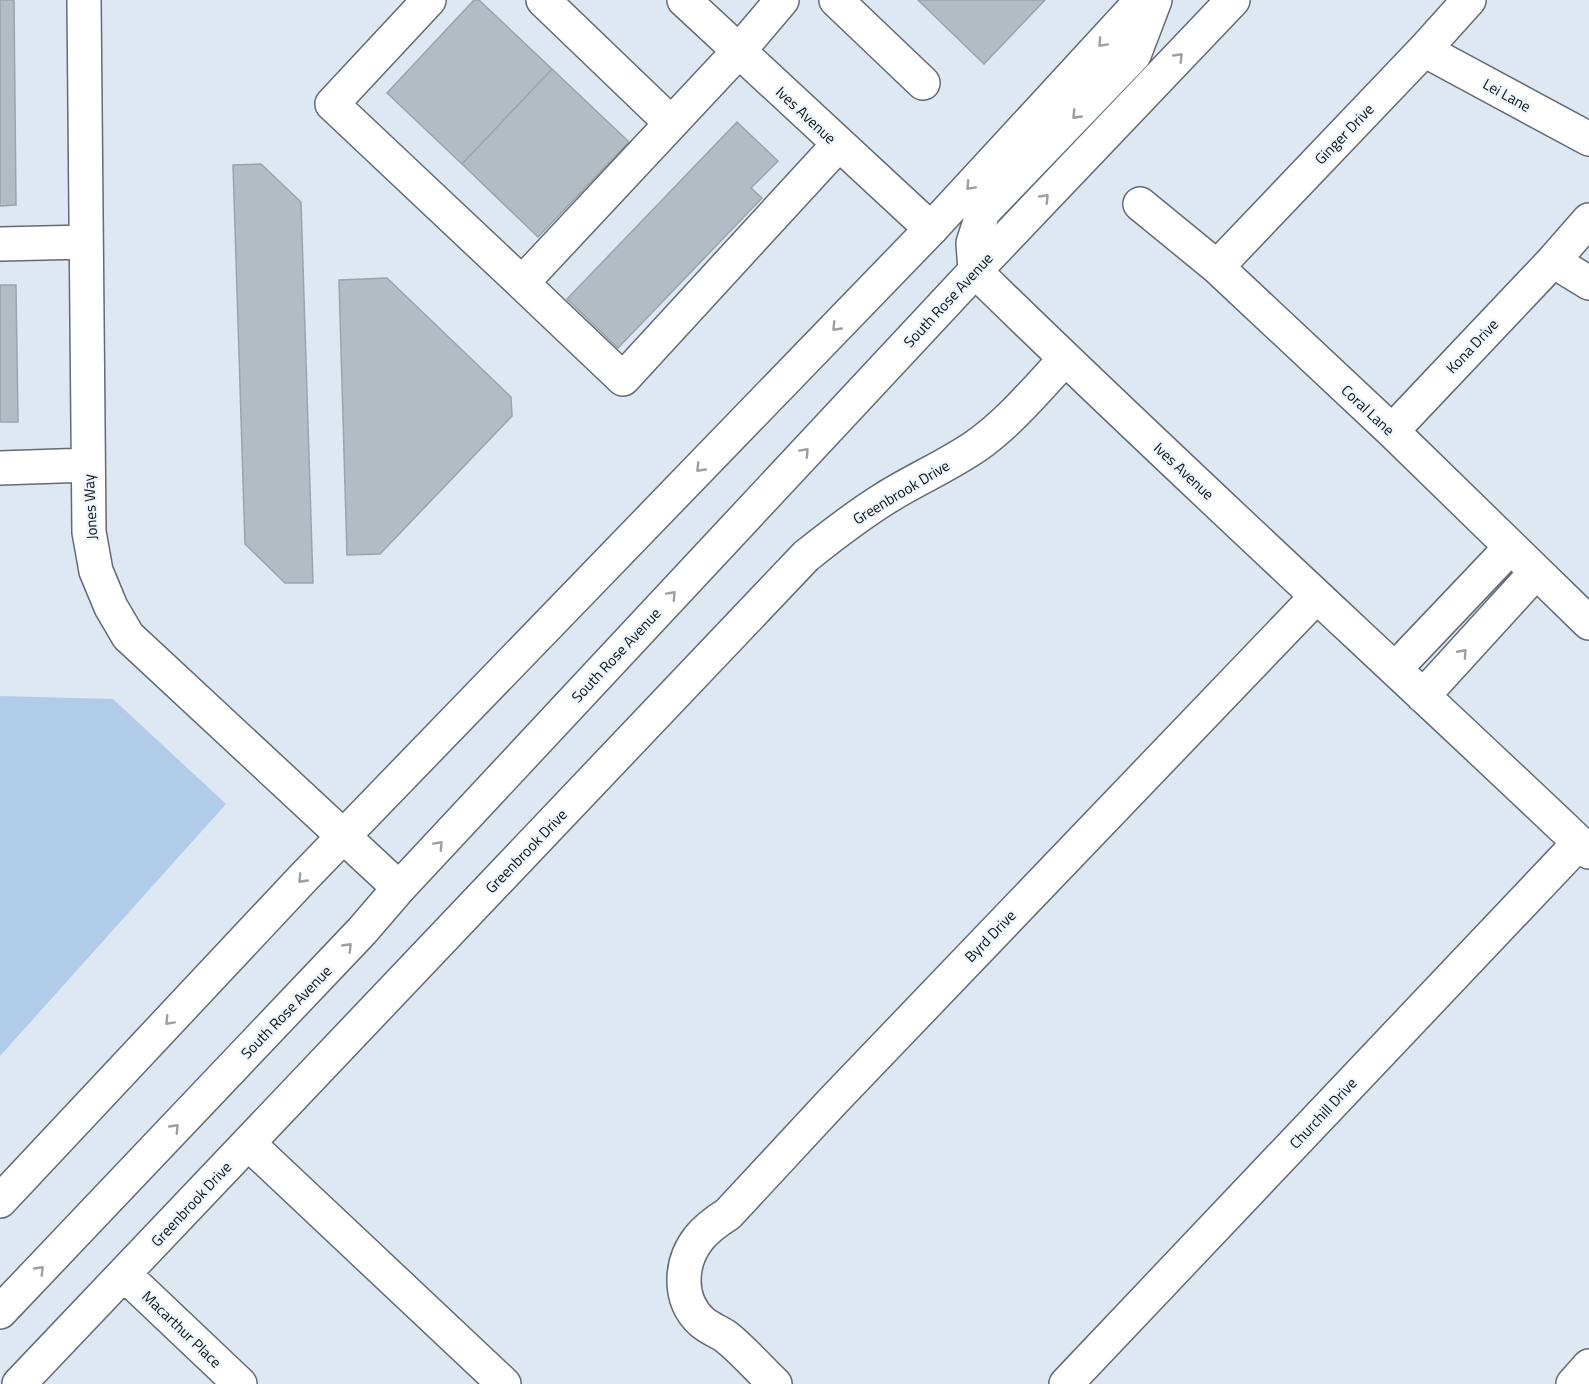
<svg xmlns="http://www.w3.org/2000/svg" width="1589" height="1384" font-family="'Titillium Web',sans-serif">
<rect width="100%" height="100%" fill="#dee8f2"/>
<path fill="#b0cce8" d="M0 696 113 699 226 804 0 1056Z"/>
<path fill="#b2bcc5" stroke="#9aa4ad" stroke-width="1.5" d="M0 0H14L16 205 0 206Z
M474 0H479L552 69 462 164 387 93Z
M918 0H1045L984 64Z
M552 69 629 142 538 237 462 164Z
M737 122 778 161 751 188 762 198 618 348 567 299Z
M261 164 301 202 313 583H285L245 544 233 165Z
M387 278 511 397 512 416 380 554 347 555 339 280Z
M0 285H16L18 422H0Z"/>
<g fill="none" stroke-linecap="round" stroke-linejoin="round">
<defs>
<path id="minor" d="M84 0 89 532 96 571 111 607 128 636 399 888
M429 0 332 104 522 283
M543 0 671 123
M684 0 931 229
M782 0 738 52 522 283 623 379 838 145
M836 0 923 83
M1424 50 1589 139
M1140 204 1217 267 1392 431 1589 623
M0 244 86 242
M1553 261 1589 283
M1217 267 1424 50 1469 0
M975 271C1176 468 1385 658 1589 852
M1392 431 1553 261 1589 220
M0 468 88 465
M1395 669 1510 548
M1423 696 1536 572
M248 1143 504 1384
M124 1274 240 1384
M19 1384 806 556C831 536 857 516 884 499 914 480 947 466 976 446 1010 422 1037 389 1065 359
M775 1384C760 1370 741 1348 725 1336 717 1331 709 1328 702 1322 677 1299 680 1262 699 1238 707 1228 717 1221 728 1214L832 1102 1316 597
M1066 1384 1579 843
M1573 1384 1589 1366"/>
<path id="major" d="M975 271 973 243 983 212 1134 55 1155 0
M0 1201 304 877 931 229 1142 0
M0 1312 362 931 399 888 975 271 1233 0"/>
</defs>
<use href="#minor" stroke="#636b74" stroke-width="36"/>
<use href="#major" stroke="#636b74" stroke-width="36"/>
<use href="#minor" stroke="#fff" stroke-width="33"/>
<use href="#major" stroke="#fff" stroke-width="33"/>
</g>
<defs><path id="oneway-chevron" d="M-2-3.5L2.5 0L-2 3.5" fill="none" stroke-width="1.6" stroke-linecap="round" stroke-linejoin="round" transform="scale(1.5)"/></defs>
<g stroke="#9e9fa1">
<use href="#oneway-chevron" transform="translate(1102 43) rotate(133)"/>
<use href="#oneway-chevron" transform="translate(1179 57) rotate(-46)"/>
<use href="#oneway-chevron" transform="translate(1076 115) rotate(134)"/>
<use href="#oneway-chevron" transform="translate(970 186) rotate(133)"/>
<use href="#oneway-chevron" transform="translate(1045 198) rotate(-46)"/>
<use href="#oneway-chevron" transform="translate(836 327) rotate(134)"/>
<use href="#oneway-chevron" transform="translate(805 452) rotate(-47)"/>
<use href="#oneway-chevron" transform="translate(700 468) rotate(134)"/>
<use href="#oneway-chevron" transform="translate(672 595) rotate(-47)"/>
<use href="#oneway-chevron" transform="translate(1463 653) rotate(-48)"/>
<use href="#oneway-chevron" transform="translate(439 845) rotate(-47)"/>
<use href="#oneway-chevron" transform="translate(302 879) rotate(134)"/>
<use href="#oneway-chevron" transform="translate(348 947) rotate(-46)"/>
<use href="#oneway-chevron" transform="translate(169 1021) rotate(133)"/>
<use href="#oneway-chevron" transform="translate(175 1128) rotate(-46)"/>
<use href="#oneway-chevron" transform="translate(40 1270) rotate(-46)"/>
</g>
<g text-anchor="middle" dominant-baseline="central" stroke-width="4.5" stroke-linejoin="round" paint-order="stroke">
<g font-size="15" fill="#0d1014" stroke="#edf5fd">
<text transform="translate(1507 95) rotate(29)">Lei Lane</text>
<text transform="translate(806 115) rotate(43)">Ives Avenue</text>
<text transform="translate(1344 134) rotate(-46)">Ginger Drive</text>
<text transform="translate(948 300) rotate(-47)">South Rose Avenue</text>
<text transform="translate(1472 346) rotate(-47)">Kona Drive</text>
<text transform="translate(1368 410) rotate(43)">Coral Lane</text>
<text transform="translate(1184 471) rotate(43)">Ives Avenue</text>
<text transform="translate(901 492) rotate(-31)">Greenbrook Drive</text>
<text transform="translate(90 507) rotate(-93)">Jones Way</text>
<text transform="translate(616 655) rotate(-47)">South Rose Avenue</text>
<text transform="translate(526 851) rotate(-46)">Greenbrook Drive</text>
<text transform="translate(990 936) rotate(-46)">Byrd Drive</text>
<text transform="translate(286 1012) rotate(-46)">South Rose Avenue</text>
<text transform="translate(1323 1113) rotate(-47)">Churchill Drive</text>
<text transform="translate(191 1204) rotate(-47)">Greenbrook Drive</text>
<text transform="translate(182 1329) rotate(44)">Macarthur Place</text>
</g>
</g>
</svg>
